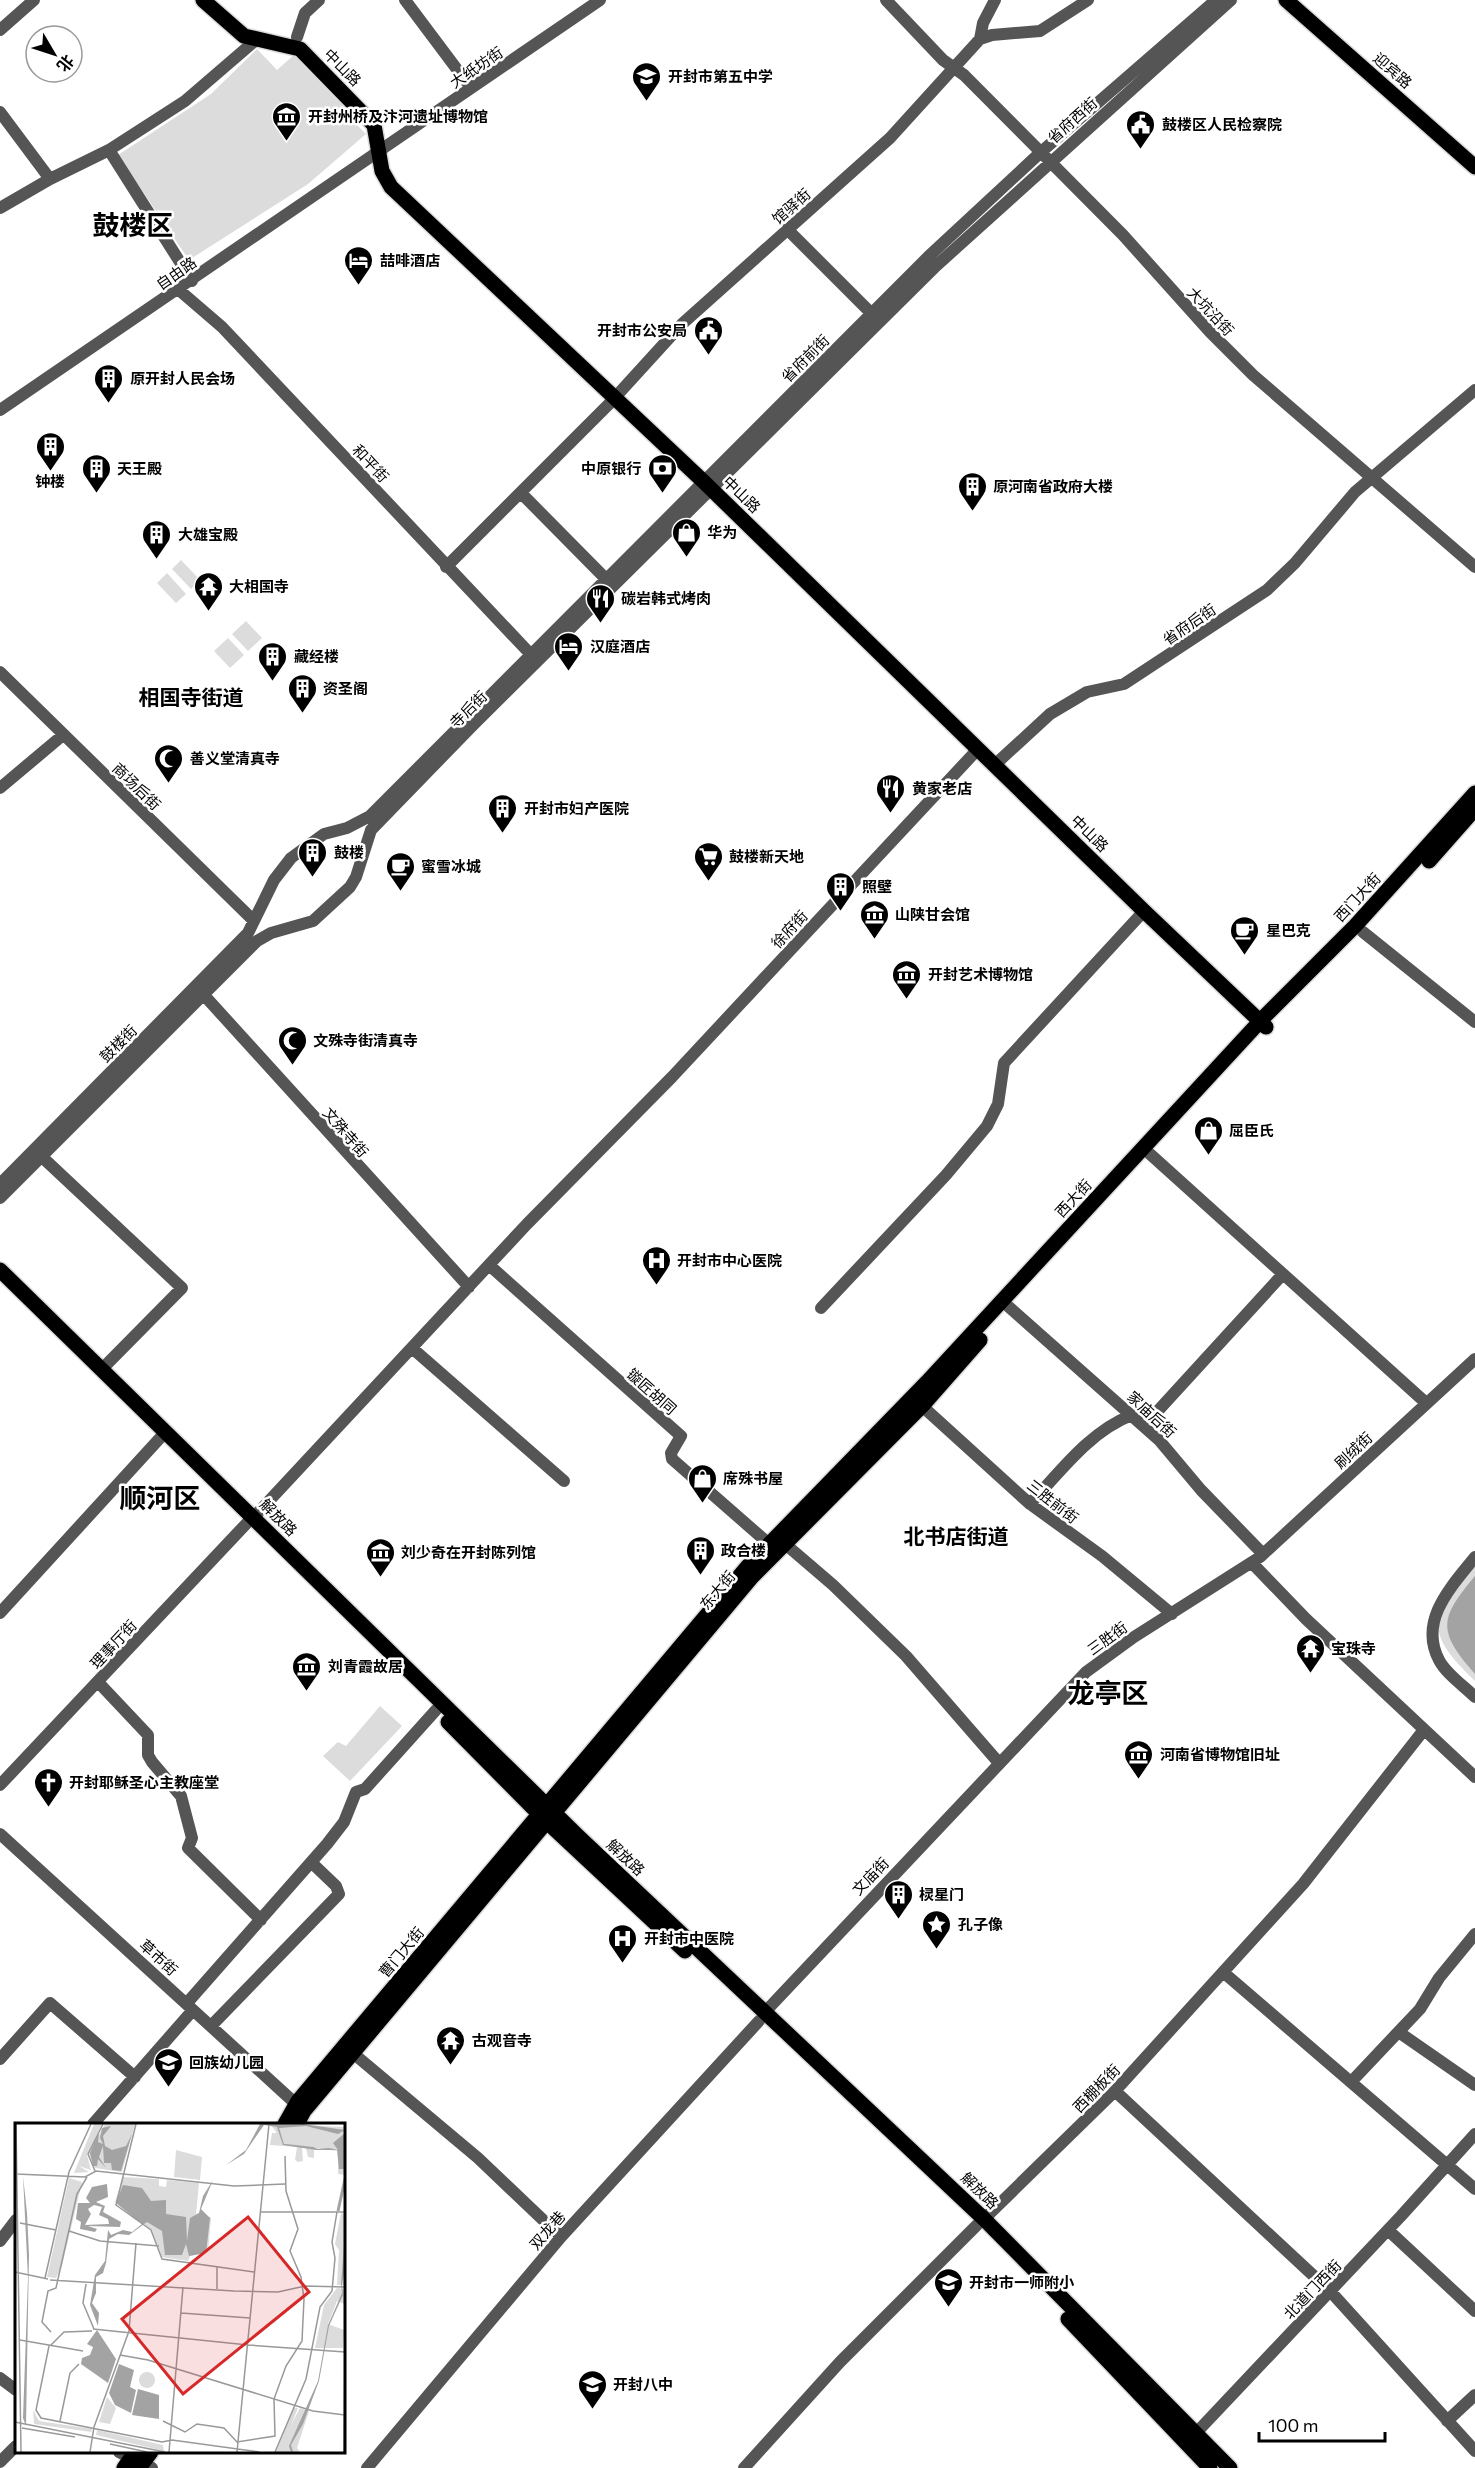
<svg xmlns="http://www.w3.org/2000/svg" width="1475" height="2468" font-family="Commissioner,'Noto Sans SC',sans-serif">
<rect width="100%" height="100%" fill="#fff"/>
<path fill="#dcdcdc" d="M257 49 277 70 295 54 360 122 357 125 366 134 308 184 189 260 118 155 211 94Z
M181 560 200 580 191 589 172 569Z
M167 573 186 594 176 603 157 583Z
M246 621 262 638 248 651 232 634Z
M228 638 244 655 230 668 214 651Z
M1475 1566V1681C1421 1629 1432 1619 1475 1566Z
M380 1706 402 1726 350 1781 323 1756 338 1742 346 1746Z"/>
<path fill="#a3a3a3" d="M1475 1576V1674C1436 1630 1440 1618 1475 1576Z"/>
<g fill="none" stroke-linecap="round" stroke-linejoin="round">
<defs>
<path id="major" d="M203 0 244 36 300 49 374 125 382 171 391 187 704 482 1144 911 1266 1027
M1286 0 1475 167
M1429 861 1475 809
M0 1270 578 1836 984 2219 1230 2468
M448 1722 547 1822 685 1951
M285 2124 298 2101 747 1567 927 1382 1265 1016 1355 926 1475 793
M297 2124 304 2111 752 1577 922 1406 980 1340
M1068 2319 1210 2468
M124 2468 135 2452
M139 2468 151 2452"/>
</defs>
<use href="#major" stroke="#dbdbdb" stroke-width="18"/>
<path stroke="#555" stroke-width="12" d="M405 0 471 88
M886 0 943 60 964 75 1123 235 1210 332 1253 375 1475 567
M0 30 34 0
M297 37 305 13 319 0
M980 39 983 23 995 0
M0 112 50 179
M109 150 192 281
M0 208 50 179 109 150 185 101 257 39
M787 229 871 313
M179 290 222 327 536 660
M620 392 682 324 890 138 980 39 992 35 1040 31 1088 0
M0 410 600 0
M521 493 606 579
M446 567 615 398
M0 672 254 921
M1000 760 1050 714 1087 692 1124 684 1267 590 1295 563 1355 492 1475 390
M0 788 63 735
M1363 932 1475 1022
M203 994 469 1287
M1150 1154 1425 1402
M41 1156 182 1288 103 1368
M0 1184 248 933 274 880 291 858 324 834 347 828 370 816 928 257 1041 152 1216 0
M0 1198 257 941 271 933 313 921 350 887 356 877 371 830 473 725 936 266 1231 0
M489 1265 681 1436 671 1453 672 1459 768 1543
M1009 1307 1159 1440 1201 1490 1263 1554
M821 1308 946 1175 987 1126 998 1104 1004 1063 1144 911
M412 1348 564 1481
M922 1406 1030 1504 1102 1556 1172 1614
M1144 1426 1283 1274
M1030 1504C1060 1472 1090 1431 1132 1415
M254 1517 527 1224 672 1077 978 749
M784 1543 833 1585 906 1656 999 1763
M1475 1557C1452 1586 1418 1620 1439 1660 1446 1674 1464 1686 1475 1697
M1252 1563 1306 1619 1475 1777
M0 1613 160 1438
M98 1682 148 1735V1755L152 1762 181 1796 192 1838 188 1848 261 1920
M0 1785 247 1523
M0 1834 296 2104
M1223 1972 1475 2189
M187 2003 327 1844 344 1822 356 1792 365 1789 436 1710
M765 2012 1086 1672 1134 1637 1260 1557 1475 1359
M211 2026 339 1894 336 1886 312 1863
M1400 2033 1475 2085
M354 2054 478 2158 561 2237
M0 2059 50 2003 135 2077
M1352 2081 1420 2009 1439 1978 1475 1934
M1115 2091 1331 2292 1475 2451
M93 2124 193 2010
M984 2219 1115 2091 1303 1884 1423 1731
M1388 2230 1475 2311
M0 2241 16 2220
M0 2378 16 2390
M1447 2421 1475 2395
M1196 2433 1401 2216 1475 2134
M119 2452 152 2468
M0 2462 16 2446
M367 2468 561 2237 759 2021
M744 2468 840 2362 977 2225"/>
<use href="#major" stroke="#000" stroke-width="15"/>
</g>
<defs>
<symbol id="school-pin" viewBox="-11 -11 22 30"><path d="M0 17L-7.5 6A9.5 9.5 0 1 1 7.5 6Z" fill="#000" stroke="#fff"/><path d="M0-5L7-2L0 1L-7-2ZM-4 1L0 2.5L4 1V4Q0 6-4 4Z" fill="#fff"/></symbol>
<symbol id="museum-pin" viewBox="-11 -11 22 30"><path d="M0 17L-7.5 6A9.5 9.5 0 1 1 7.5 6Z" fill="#000" stroke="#fff"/><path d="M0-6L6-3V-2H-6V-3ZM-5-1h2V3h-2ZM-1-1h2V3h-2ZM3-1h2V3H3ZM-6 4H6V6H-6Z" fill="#fff"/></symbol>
<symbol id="civic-pin" viewBox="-11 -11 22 30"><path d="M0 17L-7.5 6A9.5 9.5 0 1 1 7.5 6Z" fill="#000" stroke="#fff"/><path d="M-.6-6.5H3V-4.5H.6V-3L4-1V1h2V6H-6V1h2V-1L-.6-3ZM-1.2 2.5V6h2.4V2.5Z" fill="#fff"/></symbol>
<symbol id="hotel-pin" viewBox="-11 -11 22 30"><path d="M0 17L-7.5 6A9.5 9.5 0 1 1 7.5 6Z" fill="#000" stroke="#fff"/><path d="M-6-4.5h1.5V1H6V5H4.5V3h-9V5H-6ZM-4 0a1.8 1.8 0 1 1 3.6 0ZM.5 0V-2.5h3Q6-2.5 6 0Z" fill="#fff"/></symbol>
<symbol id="building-pin" viewBox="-11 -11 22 30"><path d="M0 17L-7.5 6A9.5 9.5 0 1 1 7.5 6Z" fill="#000" stroke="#fff"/><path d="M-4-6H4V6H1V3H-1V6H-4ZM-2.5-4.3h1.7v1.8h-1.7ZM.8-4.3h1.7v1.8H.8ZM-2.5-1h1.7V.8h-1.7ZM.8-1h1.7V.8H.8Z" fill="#fff"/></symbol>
<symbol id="bank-pin" viewBox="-11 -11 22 30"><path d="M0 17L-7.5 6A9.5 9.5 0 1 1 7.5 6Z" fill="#000" stroke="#fff"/><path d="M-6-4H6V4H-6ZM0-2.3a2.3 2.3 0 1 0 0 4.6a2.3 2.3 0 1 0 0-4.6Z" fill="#fff"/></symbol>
<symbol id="shop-pin" viewBox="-11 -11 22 30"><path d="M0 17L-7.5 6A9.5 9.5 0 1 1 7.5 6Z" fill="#000" stroke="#fff"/><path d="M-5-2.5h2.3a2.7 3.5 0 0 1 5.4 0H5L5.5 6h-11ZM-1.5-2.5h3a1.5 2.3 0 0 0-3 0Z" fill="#fff"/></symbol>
<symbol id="temple-pin" viewBox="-11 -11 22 30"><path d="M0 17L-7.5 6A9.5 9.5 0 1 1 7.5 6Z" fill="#000" stroke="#fff"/><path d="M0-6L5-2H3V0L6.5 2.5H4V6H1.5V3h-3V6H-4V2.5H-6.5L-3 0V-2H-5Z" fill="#fff"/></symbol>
<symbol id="restaurant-pin" viewBox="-11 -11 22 30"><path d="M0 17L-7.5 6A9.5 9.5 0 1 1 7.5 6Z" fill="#000" stroke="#fff"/><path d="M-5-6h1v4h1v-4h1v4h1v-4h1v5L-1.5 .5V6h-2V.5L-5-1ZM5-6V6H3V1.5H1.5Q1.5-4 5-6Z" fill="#fff"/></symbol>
<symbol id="mosque-pin" viewBox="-11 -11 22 30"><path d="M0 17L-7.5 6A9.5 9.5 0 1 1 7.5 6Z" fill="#000" stroke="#fff"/><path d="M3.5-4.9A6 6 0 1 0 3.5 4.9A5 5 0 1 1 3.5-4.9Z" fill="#fff"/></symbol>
<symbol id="supermarket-pin" viewBox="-11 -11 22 30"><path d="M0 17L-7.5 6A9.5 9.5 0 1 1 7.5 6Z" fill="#000" stroke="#fff"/><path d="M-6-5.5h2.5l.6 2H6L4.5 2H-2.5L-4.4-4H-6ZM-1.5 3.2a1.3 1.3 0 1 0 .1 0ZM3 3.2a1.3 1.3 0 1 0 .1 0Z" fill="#fff"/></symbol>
<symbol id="cafe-pin" viewBox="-11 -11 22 30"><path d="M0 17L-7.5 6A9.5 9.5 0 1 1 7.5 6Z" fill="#000" stroke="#fff"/><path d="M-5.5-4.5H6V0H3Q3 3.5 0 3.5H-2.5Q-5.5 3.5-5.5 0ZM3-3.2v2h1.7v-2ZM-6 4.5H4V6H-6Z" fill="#fff"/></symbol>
<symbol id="hospital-pin" viewBox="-11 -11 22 30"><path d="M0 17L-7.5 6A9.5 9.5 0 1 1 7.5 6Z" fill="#000" stroke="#fff"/><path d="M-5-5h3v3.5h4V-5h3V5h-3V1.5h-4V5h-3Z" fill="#fff"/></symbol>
<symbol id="church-pin" viewBox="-11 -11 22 30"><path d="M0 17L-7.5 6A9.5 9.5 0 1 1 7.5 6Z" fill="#000" stroke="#fff"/><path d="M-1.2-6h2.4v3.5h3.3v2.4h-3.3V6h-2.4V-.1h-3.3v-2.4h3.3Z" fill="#fff"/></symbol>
<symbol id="sight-pin" viewBox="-11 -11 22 30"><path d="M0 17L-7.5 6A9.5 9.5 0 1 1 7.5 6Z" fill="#000" stroke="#fff"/><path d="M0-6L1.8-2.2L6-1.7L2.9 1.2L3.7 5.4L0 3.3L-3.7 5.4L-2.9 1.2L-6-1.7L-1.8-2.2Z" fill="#fff"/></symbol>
</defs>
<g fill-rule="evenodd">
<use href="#school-pin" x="630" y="60" width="33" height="45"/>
<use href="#museum-pin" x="270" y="100" width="33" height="45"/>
<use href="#civic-pin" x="1124" y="108" width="33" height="45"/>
<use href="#hotel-pin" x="342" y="244" width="33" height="45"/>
<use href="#civic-pin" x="692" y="314" width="33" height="45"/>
<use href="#building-pin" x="92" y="362" width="33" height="45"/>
<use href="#building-pin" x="34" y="430" width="33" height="45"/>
<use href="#building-pin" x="80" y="452" width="33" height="45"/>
<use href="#bank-pin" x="646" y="452" width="33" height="45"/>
<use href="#building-pin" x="956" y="470" width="33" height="45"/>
<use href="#shop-pin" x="670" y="516" width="33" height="45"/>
<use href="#building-pin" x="140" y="518" width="33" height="45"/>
<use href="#temple-pin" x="192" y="570" width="33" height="45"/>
<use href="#restaurant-pin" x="584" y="582" width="33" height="45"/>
<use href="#hotel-pin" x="552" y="630" width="33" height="45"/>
<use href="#building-pin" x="256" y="640" width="33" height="45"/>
<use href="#building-pin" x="286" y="672" width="33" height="45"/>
<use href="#mosque-pin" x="152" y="742" width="33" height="45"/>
<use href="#restaurant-pin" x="874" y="772" width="33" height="45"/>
<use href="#building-pin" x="486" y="792" width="33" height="45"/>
<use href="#building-pin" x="296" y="836" width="33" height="45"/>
<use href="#supermarket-pin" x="692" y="840" width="33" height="45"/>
<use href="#cafe-pin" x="384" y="850" width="33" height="45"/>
<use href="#building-pin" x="824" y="870" width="33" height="45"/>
<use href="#museum-pin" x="858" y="898" width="33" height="45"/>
<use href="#cafe-pin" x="1228" y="914" width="33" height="45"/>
<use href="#museum-pin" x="890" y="958" width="33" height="45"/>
<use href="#mosque-pin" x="276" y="1024" width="33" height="45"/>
<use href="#shop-pin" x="1192" y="1114" width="33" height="45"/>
<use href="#hospital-pin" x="640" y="1244" width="33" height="45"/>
<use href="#shop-pin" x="686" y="1462" width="33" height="45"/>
<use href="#building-pin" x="684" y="1534" width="33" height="45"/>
<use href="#museum-pin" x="364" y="1536" width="33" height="45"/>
<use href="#temple-pin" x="1294" y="1632" width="33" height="45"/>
<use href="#museum-pin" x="290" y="1650" width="33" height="45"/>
<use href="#museum-pin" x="1122" y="1738" width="33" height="45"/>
<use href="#church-pin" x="32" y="1766" width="33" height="45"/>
<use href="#building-pin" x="882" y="1878" width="33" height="45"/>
<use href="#sight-pin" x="920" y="1908" width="33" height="45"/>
<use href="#hospital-pin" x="606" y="1922" width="33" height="45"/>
<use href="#temple-pin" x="434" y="2024" width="33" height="45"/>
<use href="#school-pin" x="152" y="2046" width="33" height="45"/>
<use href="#school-pin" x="932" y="2266" width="33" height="45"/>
<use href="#school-pin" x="576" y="2368" width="33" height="45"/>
</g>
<g text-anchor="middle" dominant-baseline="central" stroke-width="5" stroke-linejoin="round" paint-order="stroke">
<g font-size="15" fill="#000" stroke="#fff">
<text transform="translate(343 67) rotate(45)">中山路</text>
<text transform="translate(476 67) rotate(-34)">大纸坊街</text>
<text transform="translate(1393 70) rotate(41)">迎宾路</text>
<text transform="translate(1072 120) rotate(-42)">省府西街</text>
<text transform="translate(791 206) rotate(-41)">馆驿街</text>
<text transform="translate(176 273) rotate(-35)">自由路</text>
<text transform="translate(1211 311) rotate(47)">大坑沿街</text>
<text transform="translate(805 358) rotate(-45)">省府前街</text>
<text transform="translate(371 463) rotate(47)">和平街</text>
<text transform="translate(742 494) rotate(44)">中山路</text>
<text transform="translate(1189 624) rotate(-34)">省府后街</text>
<text transform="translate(468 709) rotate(-45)">寺后街</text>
<text transform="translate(137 786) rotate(44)">商场后街</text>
<text transform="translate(1090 833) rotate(44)">中山路</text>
<text transform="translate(1357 897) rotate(-47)">西门大街</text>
<text transform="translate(789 929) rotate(-47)">徐府街</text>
<text transform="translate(118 1043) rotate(-45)">鼓楼街</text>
<text transform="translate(346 1132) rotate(49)">文殊寺街</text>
<text transform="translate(1073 1198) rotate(-47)">西大街</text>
<text transform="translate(652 1391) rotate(42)">镟匠胡同</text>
<text transform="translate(1152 1414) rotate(43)">家庙后街</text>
<text transform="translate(1353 1450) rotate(-43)">刷绒街</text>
<text transform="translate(1053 1501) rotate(38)">三胜前街</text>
<text transform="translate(279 1517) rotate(45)">解放路</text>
<text transform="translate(717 1590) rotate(-50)">东大街</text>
<text transform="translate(1107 1638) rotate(-36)">三胜街</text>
<text transform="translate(113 1644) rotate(-47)">理事厅街</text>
<text transform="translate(626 1857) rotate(43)">解放路</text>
<text transform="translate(870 1876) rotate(-46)">文庙街</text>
<text transform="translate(401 1952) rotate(-50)">曹门大街</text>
<text transform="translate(159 1957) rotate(42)">草市街</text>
<text transform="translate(1096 2088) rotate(-46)">西棚板街</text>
<text transform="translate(980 2190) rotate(44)">解放路</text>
<text transform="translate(547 2230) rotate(-49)">双龙巷</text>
<text transform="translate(1312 2289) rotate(-46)">北道门西街</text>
</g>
<g font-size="15" font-weight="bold" fill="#000" stroke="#fff" text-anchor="start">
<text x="668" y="76">开封市第五中学</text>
<text x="308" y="116">开封州桥及汴河遗址博物馆</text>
<text x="1162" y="124">鼓楼区人民检察院</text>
<text x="380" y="260">喆啡酒店</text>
<text x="687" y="330" text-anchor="end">开封市公安局</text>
<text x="130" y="378">原开封人民会场</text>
<text x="117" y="468">天王殿</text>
<text x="641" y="468" text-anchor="end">中原银行</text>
<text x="50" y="481" text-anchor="middle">钟楼</text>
<text x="993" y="486">原河南省政府大楼</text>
<text x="707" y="532">华为</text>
<text x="178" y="534">大雄宝殿</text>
<text x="229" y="586">大相国寺</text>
<text x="621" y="598">碳岩韩式烤肉</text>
<text x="590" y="646">汉庭酒店</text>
<text x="294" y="656">藏经楼</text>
<text x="323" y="688">资圣阁</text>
<text x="190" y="758">善义堂清真寺</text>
<text x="912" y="788">黄家老店</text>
<text x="524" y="808">开封市妇产医院</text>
<text x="334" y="852">鼓楼</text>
<text x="729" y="856">鼓楼新天地</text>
<text x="421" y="866">蜜雪冰城</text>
<text x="862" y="886">照壁</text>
<text x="895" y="914">山陕甘会馆</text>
<text x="1266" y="930">星巴克</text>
<text x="928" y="974">开封艺术博物馆</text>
<text x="313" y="1040">文殊寺街清真寺</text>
<text x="1229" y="1130">屈臣氏</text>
<text x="677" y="1260">开封市中心医院</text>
<text x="723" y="1478">席殊书屋</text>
<text x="721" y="1550">政合楼</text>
<text x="401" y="1552">刘少奇在开封陈列馆</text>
<text x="1331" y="1648">宝珠寺</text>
<text x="328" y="1666">刘青霞故居</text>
<text x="1160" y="1754">河南省博物馆旧址</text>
<text x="69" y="1782">开封耶稣圣心主教座堂</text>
<text x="919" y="1894">棂星门</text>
<text x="958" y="1924">孔子像</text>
<text x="644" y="1938">开封市中医院</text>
<text x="472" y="2040">古观音寺</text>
<text x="189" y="2062">回族幼儿园</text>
<text x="969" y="2282">开封市一师附小</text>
<text x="613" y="2384">开封八中</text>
</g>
<g font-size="21" font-weight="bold" fill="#000" stroke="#fff">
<text x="191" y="696">相国寺街道</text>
<text x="956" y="1535">北书店街道</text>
</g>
<g font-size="27" font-weight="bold" fill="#000" stroke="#fff">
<text x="133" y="224">鼓楼区</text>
<text x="160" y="1497">顺河区</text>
<text x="1108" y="1692">龙亭区</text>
</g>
</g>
<g transform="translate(15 2123)">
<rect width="330" height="330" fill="#fff"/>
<path d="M79 1H87L72 32 76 47 64 43 74 49 59 50ZM90 1H120L107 49 80 45 74 30ZM255 1 330 4V52L323 51V28L299 25V35L293 34 291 25H287L288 38 283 39 280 37 282 24 255 22 257 10H262ZM161 27 187 34 185 57 159 54ZM108 54 144 56V63L151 64 152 57 184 60 181 91 188 90 196 95 193 129 175 133 173 138 147 134 137 107 100 79ZM54 55 67 59 47 143 41 155 32 154ZM326 90 330 91V162H322L324 127 320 121ZM322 165 330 166 329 181 322 178 313 201 329 207 328 225H300L309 182ZM124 257a8 8 0 1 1 16 0a8 8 0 1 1-16 0ZM92 274 101 285 95 301 84 299ZM279 285H283L276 302 285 285 294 288 282 325 285 329H261ZM18 287 24 298 77 306 76 309 19 301ZM82 307 148 322 149 328 81 312Z" fill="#dcdcdc"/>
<path d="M245 1H288L330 7 323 11 291 3 264 5 269 21H271L280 20 271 21 298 24 303 26 314 25 323 27 318 20 330 10V46H324L322 27H301L268 22 262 4 249 2 229 31 211 42 231 27ZM96 3 88 13 90 23 97 27 111 23 117 11 106 48 97 47 96 40H89L88 23 84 34 91 45 83 36 82 43H78L75 30 79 20 84 10 83 19 88 21 85 15 87 5ZM8 53 12 90 14 132 11 303 8 295 13 155ZM198 57 186 86 195 95 191 130 174 133 171 121 167 132H150L147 108 132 99 114 112 103 111 94 116 91 140 88 150 81 154V170L77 180 84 190 83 203 75 182 80 152 90 138 93 107 96 112 108 107 117 109 127 101 101 80 108 62 127 65 136 78 151 77V91L171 94 172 118 175 95 184 90 188 73ZM92 61 93 74 81 79 90 83 88 89 106 99 105 104 73 103 82 106 80 109 65 106 66 99 61 96 63 80H75L71 75 77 64ZM79 82 87 84 84 92 93 96 94 101 70 102 76 91 73 86ZM330 110V147L327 161 328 172 314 203 304 258 288 301 276 322 278 329H276L274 323 303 258 313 202 327 170 326 161ZM82 207 101 236 93 260 66 241 67 235 75 232 78 224 72 221ZM104 241 119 247 115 264 121 267 116 290 100 282 94 270ZM123 266 144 272V296L117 292Z" fill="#a3a3a3" fill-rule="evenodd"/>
<path fill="none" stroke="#a3a3a3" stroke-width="3" d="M323 88 330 56"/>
<path fill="none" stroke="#999" stroke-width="1.5" d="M1 1 6 329M121 1 101 82 136 107 147 136 239 149M80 48 73 31 88 1M1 51 70 54 81 48 219 63 270 61M245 89H330M5 100 41 107M54 108 85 118 144 123M0 149 33 156M30 155 54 49 76 1M35 157 219 168 263 169 290 163 330 164M71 161 68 180 79 206M202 166V144M166 190 235 195M78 206 233 222M36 209 27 199 33 168 41 165 62 71 72 54M5 217 68 228M36 222 49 209 77 208M233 222 330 229M34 223 21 287 26 295 147 319 157 317 244 329M105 232 133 237 298 288 330 292M45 298 55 250 64 241M148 298 170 309 182 301 209 305 222 319 260 313 259 276 271 243 287 218 289 176 286 154 275 128 283 106 271 68 270 33M0 299 150 329M7 305 60 314M95 321 132 329M75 329 79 304 114 208 121 120M154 329 168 164M222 329 254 1M260 329 291 256 305 184 317 168 320 135 317 119 322 89M329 329 330 230"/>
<path fill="#d62828" fill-opacity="0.15" stroke="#d62828" stroke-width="3" d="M233 94 294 169 168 271 107 196Z"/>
<rect width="330" height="330" fill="none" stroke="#000" stroke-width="3"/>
</g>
<g transform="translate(54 54) rotate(129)"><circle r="28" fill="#ffffff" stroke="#999999" stroke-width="1.5"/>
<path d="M0-4.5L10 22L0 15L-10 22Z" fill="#000000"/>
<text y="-9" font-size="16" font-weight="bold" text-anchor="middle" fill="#000000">北</text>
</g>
<path d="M1259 2432v9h126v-9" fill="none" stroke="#000000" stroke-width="3"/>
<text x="1268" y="2432" font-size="18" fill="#000000" stroke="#ffffff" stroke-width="4.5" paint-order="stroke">100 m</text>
</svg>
